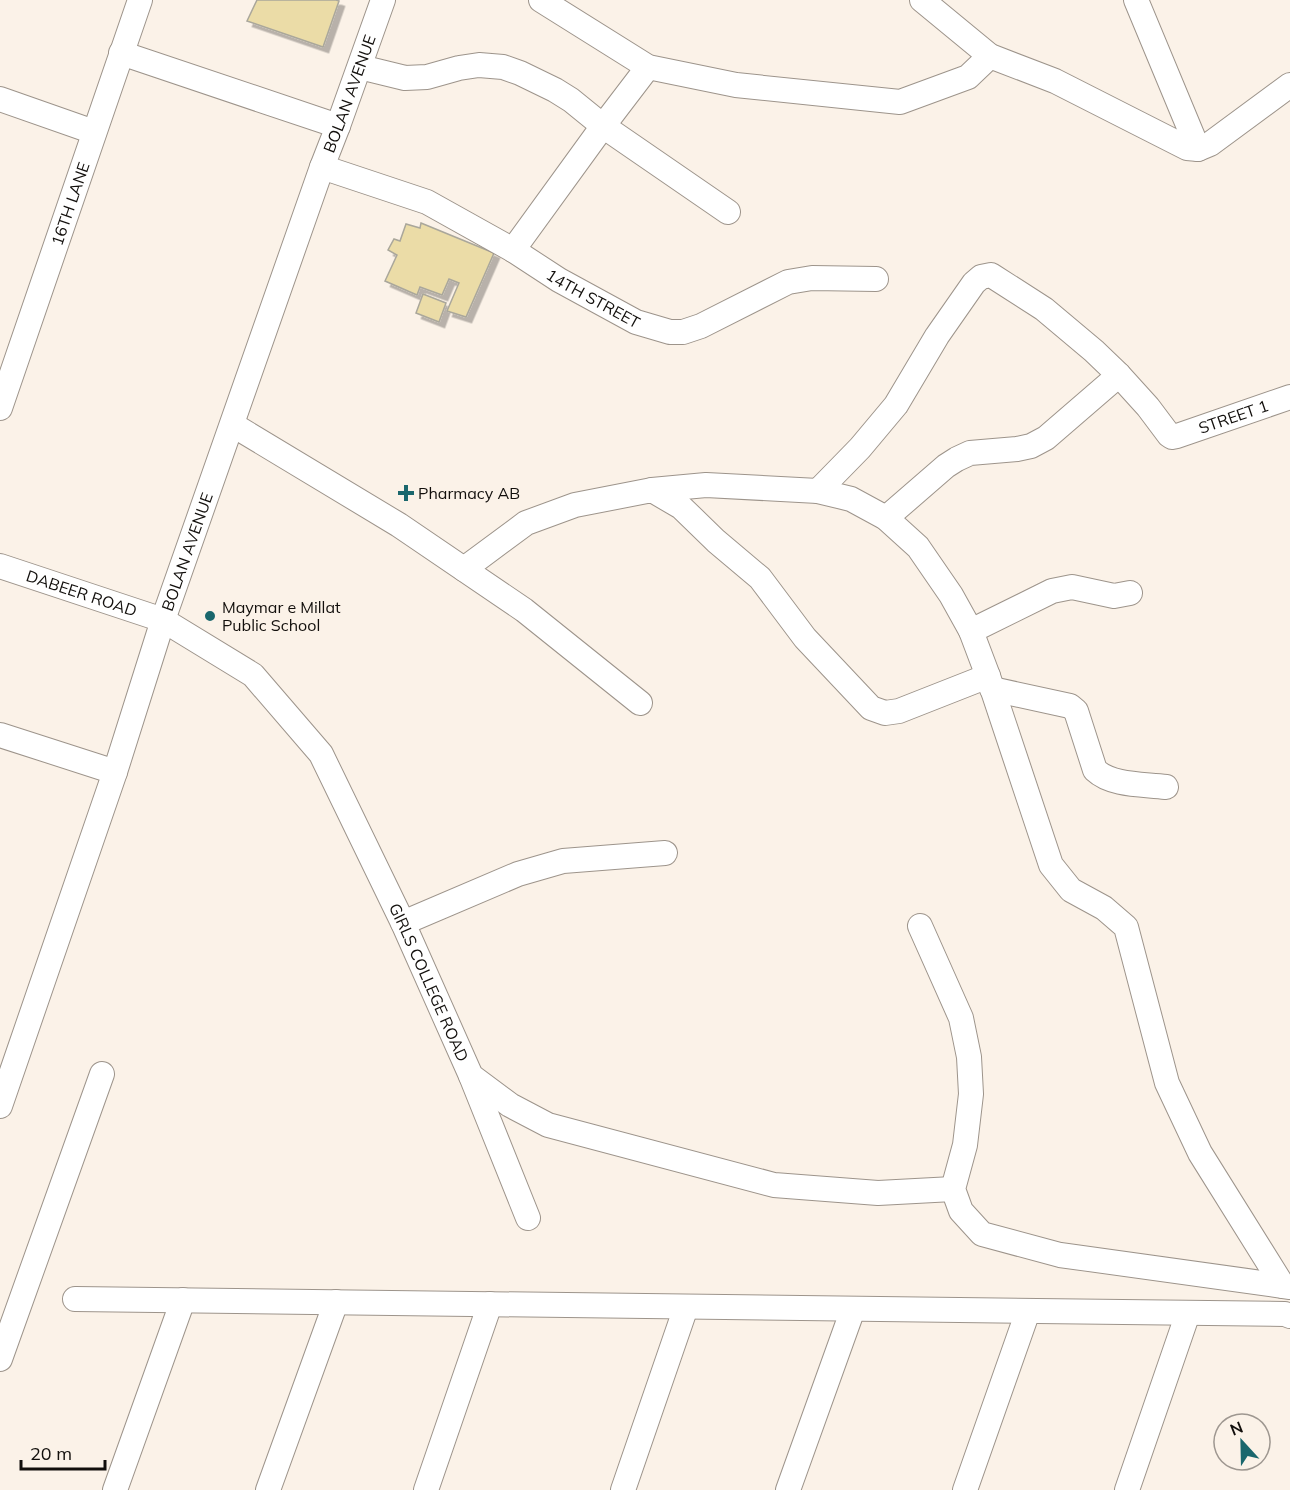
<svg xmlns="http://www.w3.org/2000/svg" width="1290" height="1490" font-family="Mulish,sans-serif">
<defs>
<filter id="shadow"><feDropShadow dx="5.5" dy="5.5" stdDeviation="0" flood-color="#0004"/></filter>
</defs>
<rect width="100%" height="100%" fill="#fbf2e8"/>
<path fill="#ebdca7" stroke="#aaa79b" stroke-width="1.5" filter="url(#shadow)" d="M257 0H336L339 1 323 47 247 21Z
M421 223 494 253 466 317 447 311 459 283 449 279 442 295 420 287 417 295 385 281 397 255 388 250 394 239 400 241 406 224 420 228Z
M423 294 446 303 439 322 416 313Z"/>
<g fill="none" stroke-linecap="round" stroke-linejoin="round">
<defs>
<g id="street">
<path d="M541 0 648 67 736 85 900 102 968 77 990 56"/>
<path d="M922 0 990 56 1055 81 1187 148 1198 149 1210 144 1290 85"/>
<path d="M1136 0 1198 149"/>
<path d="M121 53 338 126"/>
<path d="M360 67 405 78 427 77 459 68 479 65 503 67 520 73 555 90 571 100 603 126 728 212"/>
<path d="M0 99 94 132"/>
<path id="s1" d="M322 167 427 202 513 250 559 280 636 322 670 332H683L701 326 788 282 812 278 876 279"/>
<path d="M513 250 603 126 648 67"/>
<path id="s2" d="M0 408 140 0"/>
<path d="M233 425 399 525 524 610 640 703"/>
<path d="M652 490 706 485 818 491 851 499 886 518 918 547 951 595 971 631 988 676 1051 865 1071 890 1104 908 1126 927 1167 1083 1200 1153 1283 1286"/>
<path id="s3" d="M818 491 860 448 896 405 937 336 974 283 981 277 991 275 1044 309 1094 351 1119 375 1148 407 1169 435 1172 437 1177 436 1290 397"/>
<path d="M886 518 946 466 957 459 970 453 1017 449 1031 446 1046 438 1119 375"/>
<path id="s4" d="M0 566 163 620 253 675 321 754 403 923 471 1076 510 1105 548 1125 774 1185 878 1193 953 1189"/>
<path d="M464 569 526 523 575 505 652 490 681 507 716 541 760 578 805 638 871 708 885 713 899 711 988 676"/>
<path d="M971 631 1052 591 1072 587 1114 596 1130 593"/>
<path d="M992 689 1070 706 1076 711 1095 770C1112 786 1144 784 1166 787"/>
<path d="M0 735 115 772"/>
<path d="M403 923 518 874 563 861 665 853"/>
<path d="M920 926 961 1018 969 1057 971 1094 965 1145 953 1189 961 1211 982 1234 1060 1255 1290 1287"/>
<path d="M471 1076 528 1218"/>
<path id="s5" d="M0 1106 115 772 163 620 322 167 338 126 383 0"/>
<path d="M75 1299 1285 1314 1290 1316"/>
<path d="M0 1359 102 1074"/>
<path d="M115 1490 183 1300"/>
<path d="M268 1490 336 1302"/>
<path d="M426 1490 490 1304"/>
<path d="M623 1490 686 1307"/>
<path d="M788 1490 853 1309"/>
<path d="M965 1490 1028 1311"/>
<path d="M1127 1490 1188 1313"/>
</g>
</defs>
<use href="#street" stroke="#9d948b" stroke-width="26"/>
<use href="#street" stroke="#fff" stroke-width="24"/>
</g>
<g fill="#1a676d" stroke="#fbf2e8" stroke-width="2">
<path d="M403 484h6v6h6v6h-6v6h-6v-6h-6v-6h6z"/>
<circle cx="210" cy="616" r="6"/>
</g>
<g text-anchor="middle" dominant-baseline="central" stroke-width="6" stroke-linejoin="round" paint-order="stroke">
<g font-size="16" fill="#120f0c" stroke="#fbf2e8">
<text stroke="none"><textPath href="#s5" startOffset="1071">BOLAN AVENUE</textPath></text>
<text stroke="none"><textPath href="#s2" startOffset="216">16TH LANE</textPath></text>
<text stroke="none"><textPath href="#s1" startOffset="303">14TH STREET</textPath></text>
<text stroke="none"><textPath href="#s3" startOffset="590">STREET 1</textPath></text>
<text stroke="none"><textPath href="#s5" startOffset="585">BOLAN AVENUE</textPath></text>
<text stroke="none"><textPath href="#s4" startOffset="86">DABEER ROAD</textPath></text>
<text stroke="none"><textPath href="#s4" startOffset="634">GIRLS COLLEGE ROAD</textPath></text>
</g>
<g font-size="16" fill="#120f0c" stroke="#fbf2e8" text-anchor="start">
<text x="418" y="493">Pharmacy AB</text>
<text x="222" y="607">Maymar e Millat<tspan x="222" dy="18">Public School</tspan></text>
</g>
</g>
<g transform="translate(1242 1442) rotate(338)"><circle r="28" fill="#fbf2e8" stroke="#9e9790" stroke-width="1.5"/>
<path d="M0-4.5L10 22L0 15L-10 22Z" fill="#1a676d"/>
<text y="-9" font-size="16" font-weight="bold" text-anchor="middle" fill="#120f0c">N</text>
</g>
<path d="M21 1460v9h84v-9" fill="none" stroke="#120f0c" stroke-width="3"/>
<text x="30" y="1460" font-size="18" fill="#120f0c" stroke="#fbf2e8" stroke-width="4.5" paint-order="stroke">20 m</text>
</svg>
